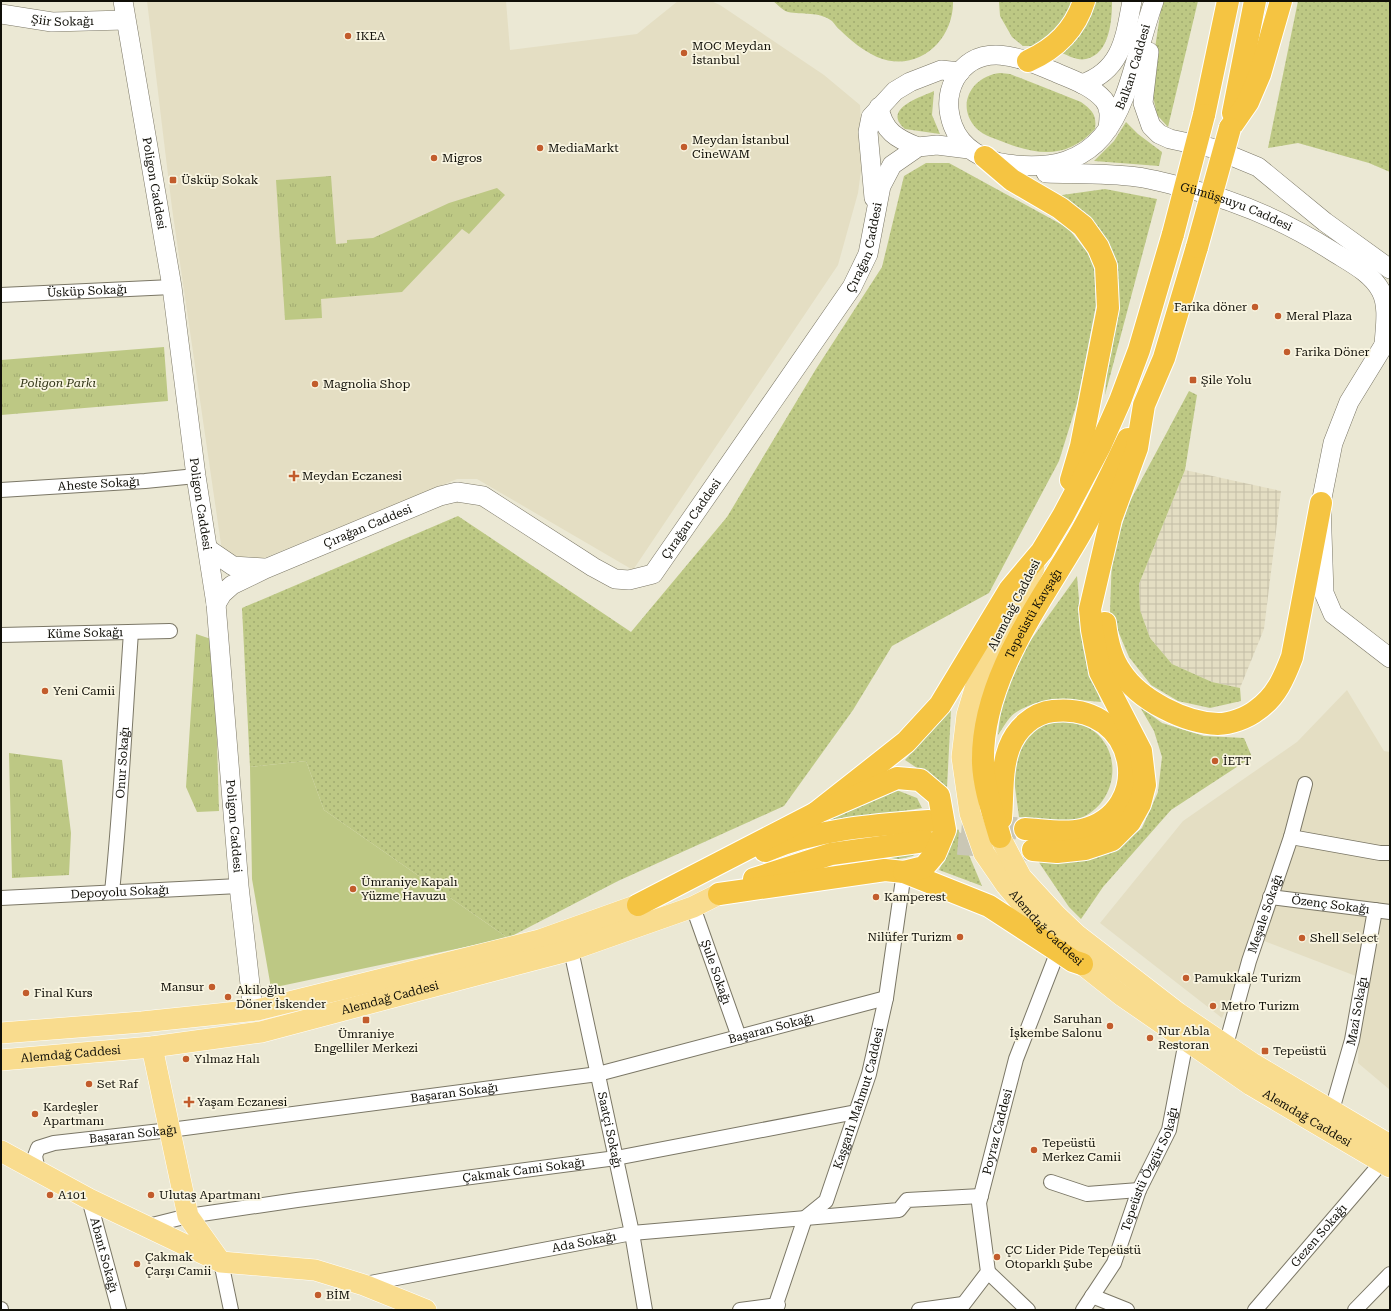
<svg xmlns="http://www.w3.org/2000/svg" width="1391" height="1311" font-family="'Roboto Serif',serif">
<defs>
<pattern id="industrial-grid" width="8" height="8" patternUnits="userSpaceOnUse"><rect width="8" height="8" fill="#e4dec3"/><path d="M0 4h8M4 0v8" fill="none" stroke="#c3bda6"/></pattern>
<pattern id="grass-dots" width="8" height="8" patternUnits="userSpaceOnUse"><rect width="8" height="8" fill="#bdc884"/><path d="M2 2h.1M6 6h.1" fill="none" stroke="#a1ab70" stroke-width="1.8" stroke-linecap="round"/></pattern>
<pattern id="park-tufts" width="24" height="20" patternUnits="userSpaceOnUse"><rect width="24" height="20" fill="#bdc884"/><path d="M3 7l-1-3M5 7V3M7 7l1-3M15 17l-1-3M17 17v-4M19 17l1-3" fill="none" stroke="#a1ab70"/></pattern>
</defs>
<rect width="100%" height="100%" fill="#ebe8d4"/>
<path fill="#e4dec3" d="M147 1H506L510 50 637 34 678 1H711L720 5 824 75 860 105 863 156 858 193 838 265 633 570 477 479H457L250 564 222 551 172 208Z
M1347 690 1384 751 1390 752V1090L1358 1063 1361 978 1256 938 1222 1018 1100 923 1183 821 1297 742Z"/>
<path fill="url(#industrial-grid)" d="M1185 470 1281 491 1264 629 1240 688 1212 682 1172 664 1150 638 1140 610 1139 584Z"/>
<path fill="url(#grass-dots)" d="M773 1H953C954 41 917 74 877 57 864 51 851 41 840 30 837 28 835 24 832 21 818 11 803 15 788 12 783 11 777 4 773 1Z
M999 1H1077L1062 30 1036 46H1023L1012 37 1000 16Z
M1087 1H1112C1112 20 1110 54 1086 59 1078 61 1069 56 1062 53L1078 27Z
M1162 1H1198L1168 127 1157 115 1150 82Z
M1298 1H1390V172L1369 163 1298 143 1268 148Z
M1000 73 1010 74 1081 102C1092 110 1097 115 1095 129 1068 158 1040 156 1006 143 996 139 984 136 976 128 955 105 972 76 1000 73Z
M934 91 932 115 940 134 905 129C881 109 921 97 934 91Z
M1126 122 1138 134 1162 152 1159 166 1094 161 1114 141Z
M926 163H949L1068 228 1094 261 1096 305 1077 403 1059 461 989 593 892 646 853 710 784 806 618 881 508 938 324 810 306 761 250 767 242 608 458 516 631 632 727 517 816 369 882 267 904 176Z
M1105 189 1157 199 1105 395 1114 299 1106 251 1055 196Z
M1189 391 1197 395 1185 470 1139 584 1140 610 1150 638 1172 664 1212 682 1240 688 1241 701 1210 708 1178 701 1151 685 1129 657 1110 612 1112 556 1129 503Z
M1077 576 1083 648 1101 702C1074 699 1039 696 1015 713 1008 718 1003 728 998 735L1003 692 1023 651Z
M1140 707 1162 723 1204 736 1244 738 1252 757 1171 810 1103 887 1081 919 1069 907 1036 858 1117 848 1142 828 1158 792 1162 757 1154 731Z
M951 710 947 788 905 760Z
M1063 721C1074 723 1086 725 1095 732 1123 755 1116 802 1083 817 1064 825 1039 819 1019 817L1013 772 1022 742 1033 731 1047 723Z
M894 789 917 798 922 808 787 830Z
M958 829 982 886 939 870Z
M922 846 913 856 899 859 867 857Z"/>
<path fill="url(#park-tufts)" d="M331 176 336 244 347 243V240L373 238 449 203 497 188 505 195 469 234 462 229 402 292 321 299 322 318 285 320 276 180Z
M164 347 168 401 1 415V360Z
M196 634 214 640 219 811 197 812 186 787Z
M9 753 62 760 71 833 69 875 12 878Z"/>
<path fill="#bdc884" d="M306 761 324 810 508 938 271 988 252 879 250 767Z"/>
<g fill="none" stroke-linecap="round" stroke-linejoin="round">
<path stroke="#cac7b5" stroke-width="22" stroke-dasharray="22 11" stroke-linecap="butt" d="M929 821 1025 829
M925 841 1033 850"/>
<defs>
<g id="street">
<path id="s1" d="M1 295 172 287"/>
<path id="s2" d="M1 490 145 481 196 476"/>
<path id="s3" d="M1 635 170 631"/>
<path d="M1291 837 1380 853H1390"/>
<path id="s4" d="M112 892C121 805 125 719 131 632"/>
<path id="s5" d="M1270 897 1390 912"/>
<path id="s6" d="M1 898 239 886"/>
<path id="s7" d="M693 907 739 1037"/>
<path id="s8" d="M571 950 632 1233 645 1310"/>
<path id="s9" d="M1226 1045 1249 961 1291 837 1305 784"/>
<path id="s10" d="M1332 1110 1352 1040 1375 910"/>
<path id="s11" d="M38 1171 35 1156 38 1148 54 1143 170 1130 598 1074 886 998"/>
<path d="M1051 1182 1087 1194 1139 1190"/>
<path id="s12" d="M89 1199 119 1310"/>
<path id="s13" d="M148 1226 188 1216 297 1200 616 1158 856 1112"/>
<path d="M221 1262 231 1310"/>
<path d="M988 1272 1028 1310"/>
<path id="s14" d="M365 1284 632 1233 899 1210 907 1200 981 1196"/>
<path d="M1092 1296 1127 1310"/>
<path d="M1 1309V1310"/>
<path d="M740 1310 778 1305"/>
<path id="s15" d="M774 1310 805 1218 826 1201 869 1074 886 998 904 872"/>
<path d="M919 1310 963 1304"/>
<path id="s16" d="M959 1310 988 1272 979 1203 1016 1059 1058 951"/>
<path id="s17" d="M1083 1310 1114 1263 1139 1190 1169 1130 1186 1041"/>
<path id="s18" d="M1255 1310 1382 1162"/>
<path d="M1355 1310 1390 1274"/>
</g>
<g id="secondary">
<path id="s19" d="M123 1 172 287 196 476 216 604 239 886 253 1011"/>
<path id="s20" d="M1 14 52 22 125 20"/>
<path d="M1149 52 1143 103 1151 126 1159 134 1170 139 1212 148 1258 167 1325 222 1390 269"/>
<path d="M1082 84C1122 70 1125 38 1132 1"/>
<path d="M879 107C883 131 897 139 918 147"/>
<path id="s21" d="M1108 129C1109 119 1111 109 1104 100 1092 86 1073 80 1057 73 1024 59 979 38 955 79 947 94 947 110 953 126 961 148 984 161 1007 164 1125 180 1124 85 1154 1"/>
<path id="s22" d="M1046 173C1076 174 1107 173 1137 177 1152 179 1167 183 1182 187 1235 200 1285 221 1332 251 1349 262 1371 272 1381 291 1389 306 1385 328 1384 345"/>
<path d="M874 198 868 132 871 117 895 91 910 82 941 70 960 72"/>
<path d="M1390 338 1384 345 1349 402 1333 443 1321 503 1324 593 1333 614 1390 658"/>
<path d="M208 549 233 566 264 568"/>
<path id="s23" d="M216 604 222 594 232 585 265 569 440 496 457 492 483 496 593 567 615 579 629 580 653 574 852 287 868 254 881 186 892 165 918 147 937 145 969 149"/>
</g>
<g id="primary">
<path id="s24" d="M1034 568 993 645 978 679 967 715 962 757 970 813 984 853 1006 885 1041 926 1082 964 1121 995 1251 1085 1390 1167"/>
<path d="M1000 837 1021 877 1056 915 1077 935 1178 1013 1252 1063 1390 1145"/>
<path d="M1 1033 142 1022 257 1010 540 940 638 905"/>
<path d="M152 1047 188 1216 220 1261"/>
<path id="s25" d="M1 1060 152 1047 261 1032 571 950 693 907 719 894"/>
<path d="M1 1151 89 1199 221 1262 315 1270 364 1285 426 1310"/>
</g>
<g id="highway">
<path d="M1028 61C1055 49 1075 30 1084 1"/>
<path d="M1233 113 1255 1"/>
<path d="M1204 115 1228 1"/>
<path d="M1230 128 1248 102 1260 74 1281 1"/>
<path d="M985 157 1012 180 1060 208 1083 226 1098 247 1106 266 1108 308 1081 446 1071 480"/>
<path d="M1105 623C1107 640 1111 658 1121 672 1139 700 1185 723 1218 724 1230 724 1247 718 1257 710 1276 697 1284 678 1292 657L1321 503"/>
<path d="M816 813 906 742 940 705 1010 589 1042 551 1063 516 1100 446 1120 401 1139 350 1173 234"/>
<path d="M1001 818C1003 794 1001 770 1009 748 1016 729 1033 713 1053 711 1140 702 1156 812 1082 830 1064 834 1043 830 1025 829"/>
<path id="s26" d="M1000 837C993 813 984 788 983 763 981 680 1039 605 1079 536 1097 505 1112 472 1128 439"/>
<path d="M1033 850 1057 852 1085 849 1112 840 1130 822 1140 804 1145 785 1141 751 1100 672 1092 630 1090 609 1111 519 1137 448 1144 405 1164 358 1197 247"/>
<path d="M765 851C817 829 873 825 929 821"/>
<path d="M754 879 831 854 925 841"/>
<path d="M719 894 885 870 904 872 989 906 1058 951 1073 961 1082 964"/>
<path d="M638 905 816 813 897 778 920 780 939 796 945 830 935 854 924 867 904 872"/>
</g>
</defs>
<use href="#street" stroke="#7b7766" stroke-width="16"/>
<use href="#secondary" stroke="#7b7766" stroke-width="20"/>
<use href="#primary" stroke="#fff" stroke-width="22"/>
<use href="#highway" stroke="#fff" stroke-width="24"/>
<use href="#street" stroke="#fff" stroke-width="14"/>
<use href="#secondary" stroke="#fff" stroke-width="19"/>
<use href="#primary" stroke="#f9dc8e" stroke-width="21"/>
<use href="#highway" stroke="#f5c442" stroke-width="22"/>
<defs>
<path id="highway-bridge" d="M1173 234 1204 115
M1197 247 1230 128"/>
</defs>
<use href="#highway-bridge" stroke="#fff" stroke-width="24" stroke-linecap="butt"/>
<use href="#highway-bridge" stroke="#f5c442" stroke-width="22"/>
</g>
<g fill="#c25c2c" stroke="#f9f5e1" stroke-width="1.5">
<circle cx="348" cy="36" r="4"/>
<circle cx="684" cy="53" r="4"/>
<circle cx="684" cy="147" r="4"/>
<circle cx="540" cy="148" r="4"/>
<circle cx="434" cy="158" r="4"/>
<rect x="169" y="176" width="8" height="8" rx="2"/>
<circle cx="1255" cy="307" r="4"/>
<circle cx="1278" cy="316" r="4"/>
<circle cx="1287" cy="352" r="4"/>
<rect x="1189" y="376" width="8" height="8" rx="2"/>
<circle cx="315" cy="384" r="4"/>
<path d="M292 470h4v4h4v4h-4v4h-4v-4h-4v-4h4z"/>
<circle cx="45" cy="691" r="4"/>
<circle cx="1215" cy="761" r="4"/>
<circle cx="353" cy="889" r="4"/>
<circle cx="876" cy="897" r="4"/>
<circle cx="960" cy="937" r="4"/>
<circle cx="1302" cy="938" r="4"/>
<circle cx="1186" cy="978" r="4"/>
<circle cx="212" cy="987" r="4"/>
<circle cx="26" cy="993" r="4"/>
<circle cx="228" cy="997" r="4"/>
<circle cx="1213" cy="1006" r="4"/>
<rect x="362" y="1016" width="8" height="8" rx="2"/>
<circle cx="1110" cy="1026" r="4"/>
<circle cx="1150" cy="1038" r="4"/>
<rect x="1261" y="1047" width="8" height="8" rx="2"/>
<circle cx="186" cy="1059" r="4"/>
<circle cx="89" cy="1084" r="4"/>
<path d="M187 1096h4v4h4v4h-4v4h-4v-4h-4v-4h4z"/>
<circle cx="35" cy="1114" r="4"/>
<circle cx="1034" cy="1150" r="4"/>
<circle cx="50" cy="1195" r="4"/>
<circle cx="151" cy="1195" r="4"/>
<circle cx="997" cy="1257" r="4"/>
<circle cx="137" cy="1264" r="4"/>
<circle cx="318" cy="1295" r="4"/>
</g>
<g text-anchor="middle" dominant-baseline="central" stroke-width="3.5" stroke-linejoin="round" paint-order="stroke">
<g font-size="12" fill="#100f08" stroke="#f9f5e1">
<text stroke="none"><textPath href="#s20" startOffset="62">Şiir Sokağı</textPath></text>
<text stroke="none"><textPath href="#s21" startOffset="497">Balkan Caddesi</textPath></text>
<text stroke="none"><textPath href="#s19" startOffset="185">Poligon Caddesi</textPath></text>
<text stroke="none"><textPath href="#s22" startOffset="195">Gümüşsuyu Caddesi</textPath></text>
<text stroke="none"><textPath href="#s23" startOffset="881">Çırağan Caddesi</textPath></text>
<text stroke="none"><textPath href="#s1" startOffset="86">Üsküp Sokağı</textPath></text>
<text stroke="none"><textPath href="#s2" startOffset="98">Aheste Sokağı</textPath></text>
<text stroke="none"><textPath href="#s19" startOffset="509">Poligon Caddesi</textPath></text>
<text stroke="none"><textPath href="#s23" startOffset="557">Çırağan Caddesi</textPath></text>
<text stroke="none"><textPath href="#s23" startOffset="173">Çırağan Caddesi</textPath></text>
<text transform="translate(1014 605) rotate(-63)">Alemdağ Caddesi</text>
<text stroke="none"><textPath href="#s26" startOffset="236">Tepeüstü Kavşağı</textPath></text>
<text stroke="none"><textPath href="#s3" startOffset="84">Küme Sokağı</textPath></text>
<text stroke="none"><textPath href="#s4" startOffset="130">Onur Sokağı</textPath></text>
<text stroke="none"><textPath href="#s19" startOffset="833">Poligon Caddesi</textPath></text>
<text stroke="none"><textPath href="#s6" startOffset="119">Depoyolu Sokağı</textPath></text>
<text stroke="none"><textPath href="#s5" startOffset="61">Özenç Sokağı</textPath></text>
<text stroke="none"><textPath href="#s9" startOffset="137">Meşale Sokağı</textPath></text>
<text stroke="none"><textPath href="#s24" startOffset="401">Alemdağ Caddesi</textPath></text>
<text stroke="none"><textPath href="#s7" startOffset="69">Şule Sokağı</textPath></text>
<text stroke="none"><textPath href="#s25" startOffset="395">Alemdağ Caddesi</textPath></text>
<text stroke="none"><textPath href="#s10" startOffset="102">Mazi Sokağı</textPath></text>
<text stroke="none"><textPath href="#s11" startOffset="768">Başaran Sokağı</textPath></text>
<text stroke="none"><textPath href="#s25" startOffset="70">Alemdağ Caddesi</textPath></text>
<text stroke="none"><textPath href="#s11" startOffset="444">Başaran Sokağı</textPath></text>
<text stroke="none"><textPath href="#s15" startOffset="232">Kaşgarlı Mahmut Caddesi</textPath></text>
<text stroke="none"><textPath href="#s24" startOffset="725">Alemdağ Caddesi</textPath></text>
<text stroke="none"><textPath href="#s8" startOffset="184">Saatçi Sokağı</textPath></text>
<text stroke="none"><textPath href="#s16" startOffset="191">Poyraz Caddesi</textPath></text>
<text stroke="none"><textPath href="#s11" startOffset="120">Başaran Sokağı</textPath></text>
<text stroke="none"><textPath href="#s17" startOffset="157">Tepeüstü Özgür Sokağı</textPath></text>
<text stroke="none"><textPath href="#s13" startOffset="380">Çakmak Cami Sokağı</textPath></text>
<text stroke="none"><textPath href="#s18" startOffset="98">Gezen Sokağı</textPath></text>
<text stroke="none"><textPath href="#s14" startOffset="223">Ada Sokağı</textPath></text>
<text stroke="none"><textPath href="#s12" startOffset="58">Abant Sokağı</textPath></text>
</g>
<g font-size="12" fill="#100f08" stroke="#f9f5e1" text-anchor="start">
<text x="356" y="36">IKEA</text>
<text x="692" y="46">MOC Meydan<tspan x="692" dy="14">İstanbul</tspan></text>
<text x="692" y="140">Meydan İstanbul<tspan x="692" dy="14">CineWAM</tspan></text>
<text x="548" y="148">MediaMarkt</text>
<text x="442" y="158">Migros</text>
<text x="181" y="180">Üsküp Sokak</text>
<text x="1247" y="307" text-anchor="end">Farika döner</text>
<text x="1286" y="316">Meral Plaza</text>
<text x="1295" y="352">Farika Döner</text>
<text x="1201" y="380">Şile Yolu</text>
<text x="323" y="384">Magnolia Shop</text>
<text x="302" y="476">Meydan Eczanesi</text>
<text x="53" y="691">Yeni Camii</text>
<text x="1223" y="761">İETT</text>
<text x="361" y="882">Ümraniye Kapalı<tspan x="361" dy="14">Yüzme Havuzu</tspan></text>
<text x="884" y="897">Kamperest</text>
<text x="952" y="937" text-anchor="end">Nilüfer Turizm</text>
<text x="1310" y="938">Shell Select</text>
<text x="1194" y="978">Pamukkale Turizm</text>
<text x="204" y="987" text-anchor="end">Mansur</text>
<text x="236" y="990">Akiloğlu<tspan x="236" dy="14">Döner İskender</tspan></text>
<text x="34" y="993">Final Kurs</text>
<text x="1221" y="1006">Metro Turizm</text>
<text x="1102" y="1019" text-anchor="end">Saruhan<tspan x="1102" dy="14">İşkembe Salonu</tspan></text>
<text x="1158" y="1031">Nur Abla<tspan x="1158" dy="14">Restoran</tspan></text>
<text x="366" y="1034" text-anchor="middle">Ümraniye<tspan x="366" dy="14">Engelliler Merkezi</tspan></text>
<text x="1273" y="1051">Tepeüstü</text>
<text x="194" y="1059">Yılmaz Halı</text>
<text x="97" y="1084">Set Raf</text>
<text x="197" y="1102">Yaşam Eczanesi</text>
<text x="43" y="1107">Kardeşler<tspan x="43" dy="14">Apartmanı</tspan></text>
<text x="1042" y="1143">Tepeüstü<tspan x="1042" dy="14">Merkez Camii</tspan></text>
<text x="58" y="1195">A101</text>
<text x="159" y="1195">Ulutaş Apartmanı</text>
<text x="1005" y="1250">ÇC Lider Pide Tepeüstü<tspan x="1005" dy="14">Otoparklı Şube</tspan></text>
<text x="145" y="1257">Çakmak<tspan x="145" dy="14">Çarşı Camii</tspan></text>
<text x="326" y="1295">BİM</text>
</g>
<g font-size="12" font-style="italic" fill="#2f3314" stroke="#f9f5e1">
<text x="58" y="383">Poligon Parkı</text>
</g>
</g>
<rect width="1391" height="1311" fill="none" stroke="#100f08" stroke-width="4"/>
</svg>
